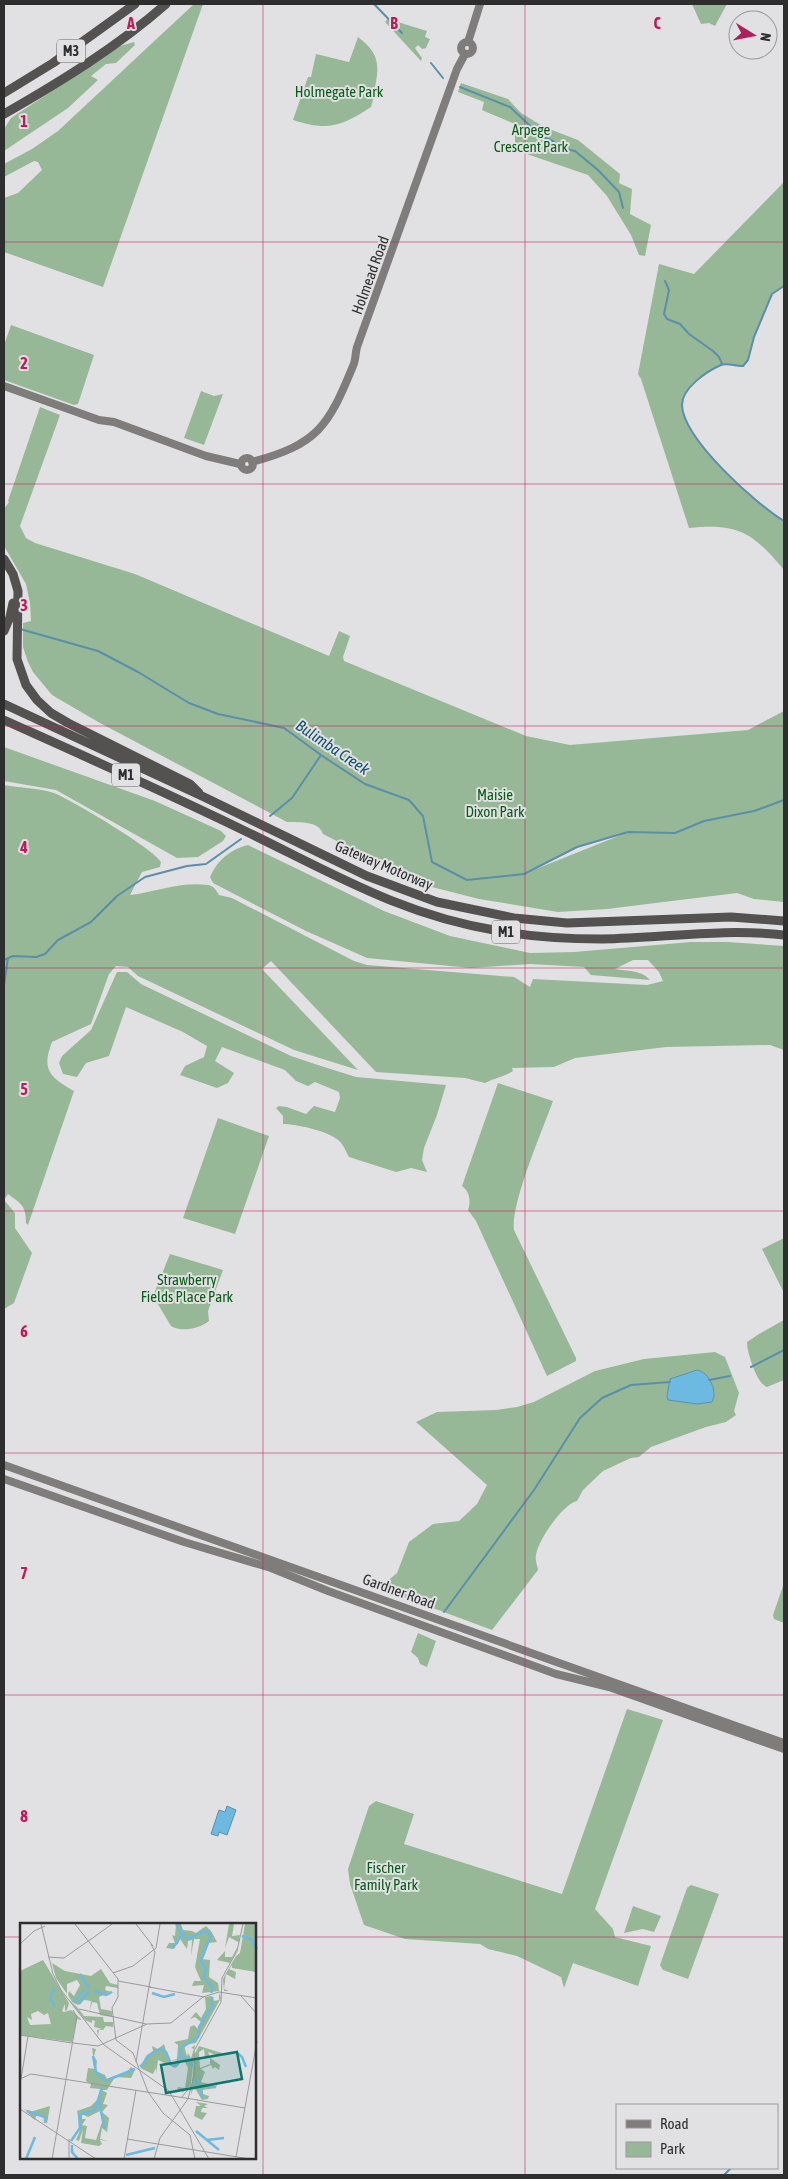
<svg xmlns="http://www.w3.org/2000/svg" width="788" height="2179" font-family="'Asap Condensed',sans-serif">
<rect width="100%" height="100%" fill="#e1e1e3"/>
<path fill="#97b896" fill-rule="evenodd" d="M194 4H203L103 287 4 252V198L18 193 42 170 38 162 34 161 4 177V164L32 149 58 131Z
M692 4H727L715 26 709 23 701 24Z
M388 19 427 31 425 37 430 39 426 48 422 49 418 45 415 48 422 58 421 61 385 22Z
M358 37C378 52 380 63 375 87 374 94 373 101 371 107 341 127 327 131 293 120L308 77H311L316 54 349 62Z
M134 42 135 45 116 63 106 64 91 76 98 80 68 108 4 151V129L11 118 120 46Z
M461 83 508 99 521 113 544 127 578 140 620 174 619 183 632 189 630 214 651 225 645 256 639 255 631 235 607 196 588 175 515 150V124L482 110 484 102 458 92Z
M784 182V286L772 294 754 337 748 360 743 366C736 367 728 362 721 365 707 371 682 388 682 405 683 439 756 504 784 521V570C753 533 739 523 689 528L641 379 638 374 659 264 694 274Z
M11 325 94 355 78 404 74 405 4 380V345Z
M201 391 214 396 223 394 204 445 184 438Z
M40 407 60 415 20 526 26 538 35 543 135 574 329 656 339 631 350 636 343 657 344 661 526 736 570 745 748 730 784 711V902L754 899 737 893 607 909 558 912 479 899 428 886 395 871 323 834C318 820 300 823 287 822L100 723 52 695 33 672 28 662 23 647V623L31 621 30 603 26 584 4 546V509L9 502 8 501ZM621 834V835L531 871 577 847Z
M4 747 155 801 221 831 226 836 223 841 198 857 177 858 56 790 4 781Z
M4 785C20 788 38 788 54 793 70 799 154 849 161 862L160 867 142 872 130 895C155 892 182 881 208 885 214 886 216 890 219 895L232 898 354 961 367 965 514 977 530 987 533 979 647 985 663 981 659 972 648 960H633L615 969C626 971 642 970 650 980L591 975 584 967 530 964 471 968 367 958 306 931 213 883 210 877C217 860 231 849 248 845L384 911 450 936 530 953 574 952 691 942H728L784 946V1050L770 1045 666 1047 575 1058 554 1067 512 1068 513 1071C504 1077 495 1078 485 1083L465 1078 376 1072 271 961 262 969 358 1070 294 1050 138 976 128 967 116 966 109 974 91 1024 52 1042C41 1070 50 1077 74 1091L28 1225 26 1223C26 1205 21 1204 8 1194L4 1200 15 1213V1228L32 1253 14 1303 4 1309Z
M117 972H127L141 984 291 1056 321 1066 356 1077 446 1085 437 1115 424 1148 422 1160 427 1172 411 1168 396 1172 349 1157C346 1152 343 1143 338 1140 328 1131 296 1124 283 1124V1116L276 1108 279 1106 287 1107 306 1114 314 1106 335 1112 340 1098 339 1092 315 1082 308 1086 296 1081 285 1070 222 1047 215 1061 234 1073 228 1083 217 1088 180 1075 185 1066 204 1057 207 1046 183 1032 126 1007 109 1056 86 1063 77 1077 63 1074 59 1063 62 1056 91 1030Z
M498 1083 553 1101C543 1129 510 1205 514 1230L576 1358V1361L547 1376 476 1221 468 1210C471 1201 470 1192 462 1186Z
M218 1118 269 1136 235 1234 183 1218Z
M784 1238V1293L762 1249Z
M170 1254 223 1270 208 1311 209 1321C200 1328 182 1333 171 1326L153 1296Z
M784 1320V1380L767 1387C757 1384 747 1353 747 1342L759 1334Z
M715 1352 725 1357 739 1393 734 1411 736 1415 726 1422 706 1427 651 1447 639 1457 631 1458 603 1471 583 1490 577 1501C563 1504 538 1540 536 1555 535 1560 537 1565 538 1570L492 1630 379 1588 397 1573 409 1542 433 1524 459 1521 477 1504 487 1485 416 1422 437 1412 496 1410 517 1407 534 1402 595 1371 644 1359ZM697 1370C709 1372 718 1391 712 1402L697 1404 668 1400 667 1396 670 1379Z
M784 1583V1623L774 1619 773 1615Z
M418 1633 436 1641 427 1667 420 1664 418 1658 411 1652Z
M627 1709 663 1720 595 1909 613 1929 615 1937 651 1946 638 1986 573 1963 564 1988 561 1977 517 1956 488 1949 480 1944 405 1939 364 1925 350 1884 348 1869 369 1806 376 1801 414 1814 404 1844 562 1894Z
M691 1885 719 1894 688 1979 663 1970 660 1965 687 1888Z
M633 1906 661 1916 654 1932 643 1929 624 1933Z"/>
<path fill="#6cb9e2" stroke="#5a8fac" d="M697 1370C709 1372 718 1391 712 1402L697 1404 668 1400 667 1396 670 1379Z
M227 1806 236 1810 227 1835 219 1832 218 1836 211 1834 219 1810 225 1812Z"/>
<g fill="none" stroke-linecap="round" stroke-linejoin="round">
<path stroke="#5a8fac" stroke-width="2" d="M374 4 402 33
M431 63 443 78
M460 87 510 107 541 136 553 141 560 148 575 151 598 170 619 192 623 208
M665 281 669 290 664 314 667 319 680 324 689 334 713 351 719 357 722 364
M784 286 772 294 754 337 748 360 743 366C736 367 728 362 721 365 707 371 682 388 682 405 683 439 756 504 784 521
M20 629 98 651 138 672 189 703 218 714 284 728 321 755 365 784 409 800 423 816 432 862 467 880 524 874 577 847 628 832 675 833 704 821 754 811 784 800
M270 816 292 798 321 755
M4 960 13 956 36 957 45 954 58 940 91 922 117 896 145 877 187 866 206 864 241 839
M4 985 8 958
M751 1367 784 1350
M709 1380 730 1376
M444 1612 534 1490 580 1418 602 1398 631 1385 670 1382
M724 2175 731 2168"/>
<path stroke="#7e7d7c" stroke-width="8" d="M461 48a6 6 0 1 1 12 0a6 6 0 1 1-12 0Z
M468 42 480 4
M4 386 99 420 114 422 206 456 240 464
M241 464a6 6 0 1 1 12 0a6 6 0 1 1-12 0Z
M252 462C318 444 328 427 353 366 356 360 355 354 357 347L457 69 465 54
M4 1465 784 1743
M4 1479 184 1542 271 1568 328 1591 556 1674 609 1687 784 1749"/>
<path stroke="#545251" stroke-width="9" d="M4 93 53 63 135 4
M4 114C60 82 117 47 166 4
M4 559 13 574 18 591 17 659 26 685 37 700 51 713 68 723 190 784 199 793
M4 631 10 617 13 603
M4 704 204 797 367 876 437 902 514 918 567 923 731 917 784 921
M4 720C84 756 165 792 245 831 332 873 401 915 499 931 533 937 567 939 602 939 664 938 721 928 784 935"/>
</g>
<path fill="none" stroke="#c2185b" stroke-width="1" stroke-opacity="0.55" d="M263 4V2175M525 4V2175M4 242H784M4 484H784M4 726H784M4 968H784M4 1211H784M4 1453H784M4 1695H784M4 1937H21M255 1937H784"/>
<g text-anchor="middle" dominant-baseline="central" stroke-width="4" stroke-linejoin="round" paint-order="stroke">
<g fill="#e1e1e3" stroke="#646465" stroke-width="1">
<rect x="57" y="39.5" width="28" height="23" rx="4"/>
<rect x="112" y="763.5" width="28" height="23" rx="4"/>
<rect x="492" y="920.5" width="28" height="23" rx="4"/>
</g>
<g font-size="14" font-weight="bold" fill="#2f2e2f">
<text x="71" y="51">M3</text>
<text x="126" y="775">M1</text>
<text x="506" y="932">M1</text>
</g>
<g font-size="15" fill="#085c17" stroke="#e1e1e3">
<text x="339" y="91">Holmegate Park</text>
<text x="531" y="129">Arpege<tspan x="531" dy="17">Crescent Park</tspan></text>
<text x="495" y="794">Maisie<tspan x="495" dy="17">Dixon Park</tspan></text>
<text x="187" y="1279">Strawberry<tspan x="187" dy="17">Fields Place Park</tspan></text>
<text x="386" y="1867">Fischer<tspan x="386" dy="17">Family Park</tspan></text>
</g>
<g font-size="15" fill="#2f2e2f" stroke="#e1e1e3">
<text transform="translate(370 275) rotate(-70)">Holmead Road</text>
<text transform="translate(384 865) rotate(23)">Gateway Motorway</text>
<text transform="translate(399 1591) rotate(20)">Gardner Road</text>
</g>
<g font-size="16" font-style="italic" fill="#12506c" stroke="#e1e1e3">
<text transform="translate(333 747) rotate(34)">Bulimba Creek</text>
</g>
</g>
<g transform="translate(20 1923)">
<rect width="236" height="236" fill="#e1e1e3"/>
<path d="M156 1H161L163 7 172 8 174 1 172 8 176 10 186 3 191 8 197 19 188 20 181 36 190 37 189 54 198 60 199 68 182 70 184 62 172 63 174 58H181L175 44 180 16H174L171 33 172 17 168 18 167 26 160 16 154 26 146 25 149 20H155L152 12 155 13ZM209 1H214L212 13 220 12 217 27 210 40 197 37 205 28V34H212L218 23V19L209 14 205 25ZM225 1H236V49L212 45V42L209 46 216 49 215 56 206 51 204 66 209 68H204L203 56 205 52 216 33 220 30ZM23 37 49 80 47 87 45 88V81L42 88 44 89 51 87 62 97 57 96 52 119 0 112V48ZM18 88 24 92 28 90 31 101 10 102 7 94 12 97 11 91ZM32 40 45 48 71 53 81 46 90 60 98 62V65L86 63 85 67 98 71 90 69 79 74 81 86 92 88V94L80 92 77 80 72 79 70 88 71 78 64 77 58 82 52 79 48 72 49 68 54 73 60 62 57 57 47 61V71L36 55ZM199 70 201 75 176 120 164 122 167 134 168 130 171 135 174 126 171 125 175 122 171 162 162 170 163 166 157 167 158 164 165 165 168 145 164 137 155 145 138 137 136 151V145L133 151 122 146 119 142 124 141 126 133 133 128 132 123 138 126 144 121 148 135 151 141 157 142 160 137 150 138 157 136 158 122 154 119 168 116 170 104 174 102 178 106 181 99 175 94 170 96 176 89 181 95 186 86 185 74 192 73 193 78 199 77ZM49 77 57 84 64 93 83 94 84 99H93V104L86 103 83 107H79L78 114 77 107 82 106 74 104 75 98 72 97V100L65 97ZM179 123 202 130 198 133 188 129 190 134 185 135 184 126 179 129 180 145 190 141V135L200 142 199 147 195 144 193 146 191 142 181 146 185 149 181 159 193 162V164L197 162 196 165 183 167V171L189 173 188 176 182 177 176 167 173 166 171 172 174 132ZM72 125 76 126 74 133 77 138 76 148 85 152 87 156 107 149 111 144 115 147 111 155 95 154 87 167H82L87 170 83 181 88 182 82 189 89 195 87 209 82 205 80 216 89 218 80 217 82 221 79 223 61 220 63 206 59 218 56 217 61 205 57 188 71 183 79 175 80 166 70 165 71 161 66 158 68 145 75 146ZM80 188 82 199 76 217 65 215 67 203 62 202 66 196H62V191L68 194ZM176 179 188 181 184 183 188 185H182L181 189 187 190 182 197 174 193 176 183H181ZM30 183 27 201 24 193H16L15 197 4 186 10 189Z" fill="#97b896" fill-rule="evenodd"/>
<path fill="none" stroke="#6cb9e2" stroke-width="2.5" d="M161 10 168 16 185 8 191 12 181 38 186 46 184 55 193 65 191 70M222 13 231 16 237 26M151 25 157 20 162 8 156 1M60 51 69 65M74 68 86 72 92 69M132 70 144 74 155 71M54 79 64 67M59 81 69 68M35 84 30 75 35 65M216 129 222 134 226 144M73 133 76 149 85 157M162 134 168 135 172 144M121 144 128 133 140 126 146 129 151 141 157 142 161 125 178 114 179 104 193 82 192 74M175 157 181 165 182 175M85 158 115 146M179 163 196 164M79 179 85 206M7 188 25 194V200M176 208 199 227M187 217 204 215M51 218 60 205 59 192 75 187 82 164M52 222V229L58 236M106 232 135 225M6 236 15 214"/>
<path fill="none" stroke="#9a999b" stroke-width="1" d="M21 1 33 51 41 67 84 122 149 168 189 236M55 1 98 56V74L92 85 96 117 113 130 128 169 143 190 170 212 175 236M116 1 133 23M70 17 92 1M0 21 14 8 25 3M28 34 44 35 71 16M93 50 113 43 136 25 140 1M98 58 131 64M129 64 184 74M221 73 237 91M59 86 126 101M0 112 52 120M53 120 78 123 127 101 151 100 183 74 199 69 237 75M116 139 135 29 131 21M0 156 11 151 178 177M1 156 8 113M161 175 171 163M177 177 225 185M0 186 76 236M107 216 230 236M216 234 237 118M32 236 57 94 53 87M49 236V216M104 236 116 167M134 236 140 215 168 176 175 149 174 128 201 79 202 55 217 28 223 1"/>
<path fill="#0f766e" fill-opacity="0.15" stroke="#0f766e" stroke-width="2.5" d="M217 129 222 156 146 170 141 142Z"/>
<rect width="236" height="236" fill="none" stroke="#2f2e2f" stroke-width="2.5"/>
</g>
<g font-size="16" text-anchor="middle" font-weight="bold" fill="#c2185b" stroke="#e1e1e3" stroke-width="4" stroke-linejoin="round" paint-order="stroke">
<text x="131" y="29">A</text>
<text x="394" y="29">B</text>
<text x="657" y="29">C</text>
<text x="24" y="127">1</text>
<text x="24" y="369">2</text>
<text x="24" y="611">3</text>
<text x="24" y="853">4</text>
<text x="24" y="1095">5</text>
<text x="24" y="1337">6</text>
<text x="24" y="1579">7</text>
<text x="24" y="1822">8</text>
</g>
<rect width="788" height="2179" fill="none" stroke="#2f2e2f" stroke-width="10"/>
<rect x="616" y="2104" width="162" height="65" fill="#e1e1e3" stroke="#9a999b"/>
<rect x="626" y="2120" width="25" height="8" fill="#7e7d7c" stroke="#9a999b"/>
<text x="660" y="2129" font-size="15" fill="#2f2e2f">Road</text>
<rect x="626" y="2142" width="25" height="15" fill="#97b896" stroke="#9a999b"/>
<text x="660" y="2154" font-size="15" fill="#2f2e2f">Park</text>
<g transform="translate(753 35) rotate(100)"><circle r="24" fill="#e1e1e3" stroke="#9a999b"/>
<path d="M0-4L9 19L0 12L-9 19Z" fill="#ad205d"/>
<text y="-8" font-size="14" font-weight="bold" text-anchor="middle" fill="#2f2e2f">N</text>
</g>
</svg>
